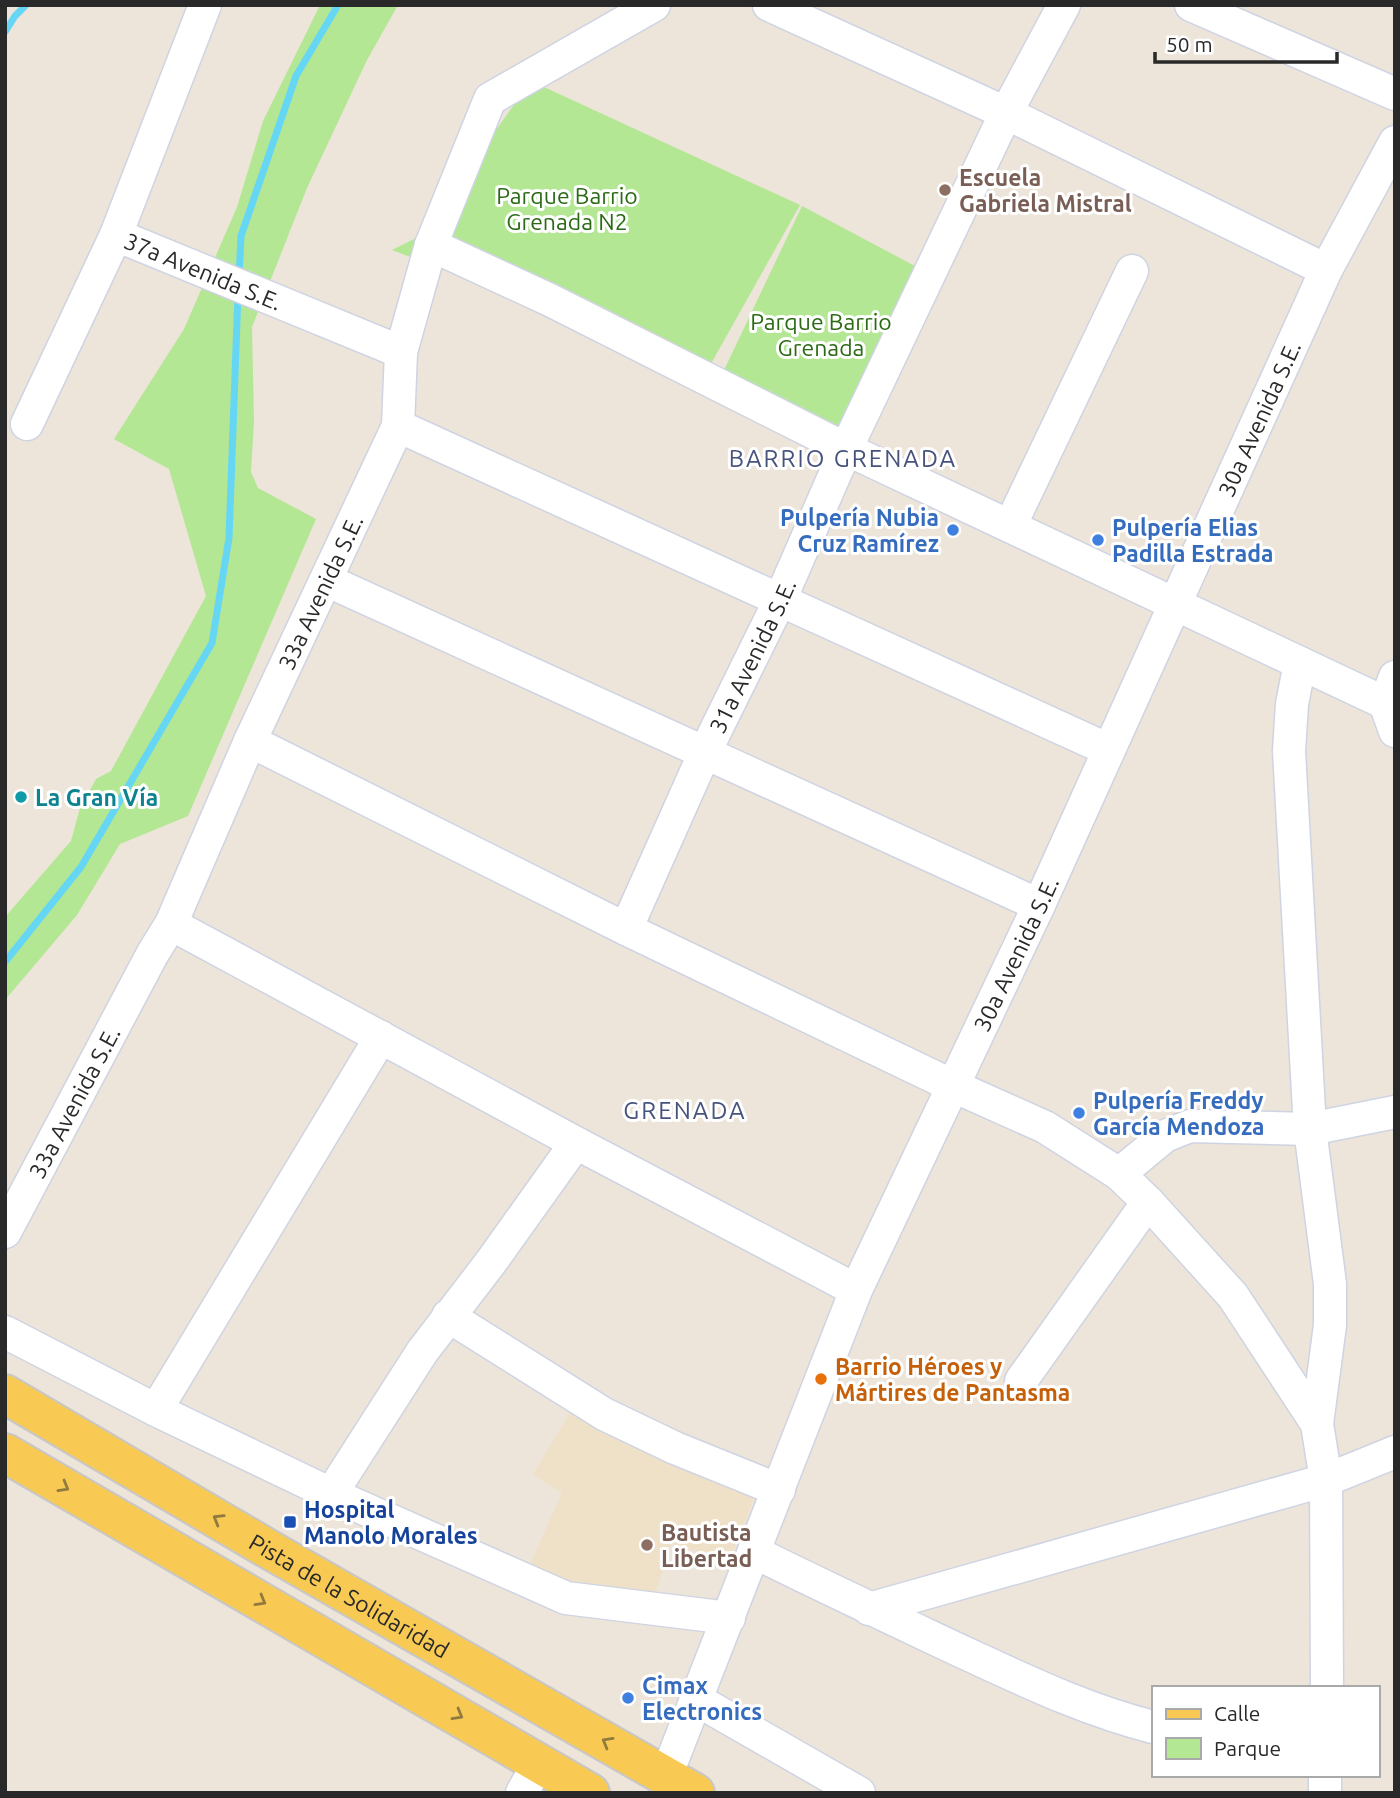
<svg xmlns="http://www.w3.org/2000/svg" width="1400" height="1798" font-family="Ubuntu,sans-serif">
<rect width="100%" height="100%" fill="#ede4da"/>
<path fill="#efe1c8" d="M574 1406 756 1494 729 1561 671 1543 655 1594 560 1586 528 1569 562 1493 533 1474Z"/>
<path fill="#b3e793" d="M320 5H398L367 60 307 188 252 327 254 422 251 472 258 488 316 519 188 816 120 844 77 915 5 1000V917L71 841 80 808 96 779 111 771 206 596 169 469 114 439 184 329 237 207 263 121Z
M531 81 800 205 708 369 392 250 420 236Z
M802 206 930 274 846 449 717 385Z"/>
<g fill="none" stroke-linecap="round" stroke-linejoin="round">
<path stroke="#66d6f5" stroke-width="7" d="M5 32 15 16 26 5
M239 278 241 236 296 76 338 5
M5 962 81 867 212 643 229 538 238 293"/>
<defs>
<g id="minor">
<path id="s1" d="M205 5 116 235 401 352"/>
<path d="M769 5 1006 113 1326 270"/>
<path d="M1191 5 1395 94"/>
<path d="M431 245 550 300 846 449 1385 703 1395 731"/>
<path d="M27 424 116 235"/>
<path d="M398 426 1109 750"/>
<path d="M1010 526 1132 271"/>
<path d="M326 580 1039 905"/>
<path d="M1300 663 1292 704 1289 751 1310 1129 1330 1284V1325L1317 1424"/>
<path d="M1385 703 1395 677"/>
<path d="M250 741 626 929 951 1085 1045 1127 1119 1174 1148 1202 1233 1296 1317 1424 1326 1480 1327 1688"/>
<path d="M171 924 576 1143 856 1290"/>
<path id="s2" d="M626 929 705 752 780 600 846 449 1006 113 1064 5"/>
<path d="M1119 1174 1165 1136 1190 1126 1310 1129 1395 1112"/>
<path id="s3" d="M5 1232 153 953 171 924 250 741 398 426 401 352 431 245 490 99 654 5"/>
<path d="M448 1316 604 1414 675 1448 779 1490"/>
<path d="M5 1332 156 1410 331 1494 566 1598 729 1618"/>
<path d="M1021 1381 1148 1202"/>
<path d="M156 1410 381 1037"/>
<path d="M331 1494 422 1352 491 1262 576 1143"/>
<path d="M754 1552C824 1587 895 1620 965 1653 1028 1682 1086 1710 1153 1727"/>
<path d="M869 1609 1326 1480 1395 1452"/>
<path d="M697 1700 859 1793"/>
<path id="s4" d="M666 1776 856 1290 1039 905 1326 270 1395 142"/>
<path d="M522 1793 539 1762"/>
<path d="M1325 1793V1775"/>
</g>
<g id="major">
<path id="s5" d="M5 1394 270 1550 695 1793"/>
<path d="M5 1453 590 1793"/>
</g>
</defs>
<use href="#minor" stroke="#cfd4e3" stroke-width="35"/>
<use href="#major" stroke="#c7c7c7" stroke-width="42"/>
<use href="#minor" stroke="#fff" stroke-width="32"/>
<use href="#major" stroke="#f9ca53" stroke-width="38"/>
</g>
<defs><path id="oneway-chevron" d="M-2-3.5L2.5 0L-2 3.5" fill="none" stroke-width="1.6" stroke-linecap="round" stroke-linejoin="round" transform="scale(1.75)"/></defs>
<g stroke="#917a3e">
<use href="#oneway-chevron" transform="translate(64 1487) rotate(30)"/>
<use href="#oneway-chevron" transform="translate(218 1519) rotate(-149)"/>
<use href="#oneway-chevron" transform="translate(261 1601) rotate(30)"/>
<use href="#oneway-chevron" transform="translate(458 1715) rotate(30)"/>
<use href="#oneway-chevron" transform="translate(607 1742) rotate(-150)"/>
</g>
<g fill="#8d6e63" stroke="#fff" stroke-width="2.5">
<circle cx="945" cy="190" r="7"/>
<circle cx="647" cy="1545" r="7"/>
</g>
<g fill="#3f7fe0" stroke="#fff" stroke-width="2.5">
<circle cx="953" cy="530" r="7"/>
<circle cx="1098" cy="540" r="7"/>
<circle cx="1079" cy="1113" r="7"/>
<circle cx="628" cy="1698" r="7"/>
</g>
<circle fill="#0f9aa8" stroke="#fff" stroke-width="2.5" cx="21" cy="797" r="7"/>
<circle fill="#e8710a" stroke="#fff" stroke-width="2.5" cx="821" cy="1379" r="7"/>
<rect fill="#1a4fb4" stroke="#fff" stroke-width="2.5" x="283" y="1515" width="14" height="14" rx="3.5"/>
<g text-anchor="middle" dominant-baseline="central" stroke-width="6" stroke-linejoin="round" paint-order="stroke">
<g font-size="23" font-weight="bold" fill="#785e54" stroke="#fff" text-anchor="start">
<text x="959" y="177">Escuela<tspan x="959" dy="26">Gabriela Mistral</tspan></text>
<text x="661" y="1532">Bautista<tspan x="661" dy="26">Libertad</tspan></text>
</g>
<g font-size="23" fill="#2b6a15" stroke="#fff">
<text x="567" y="195">Parque Barrio<tspan x="567" dy="26">Grenada N2</tspan></text>
<text x="821" y="321">Parque Barrio<tspan x="821" dy="26">Grenada</tspan></text>
</g>
<g font-size="23" fill="#292929" stroke="#fff">
<text stroke="none"><textPath href="#s1" startOffset="341">37a Avenida S.E.</textPath></text>
<text stroke="none"><textPath href="#s4" startOffset="1482">30a Avenida S.E.</textPath></text>
<text stroke="none"><textPath href="#s3" startOffset="714">33a Avenida S.E.</textPath></text>
<text stroke="none"><textPath href="#s2" startOffset="301">31a Avenida S.E.</textPath></text>
<text stroke="none"><textPath href="#s4" startOffset="894">30a Avenida S.E.</textPath></text>
<text stroke="none"><textPath href="#s3" startOffset="147">33a Avenida S.E.</textPath></text>
<text stroke="none"><textPath href="#s5" startOffset="399">Pista de la Solidaridad</textPath></text>
</g>
<g font-size="23" font-weight="bold" fill="#366cbe" stroke="#fff" text-anchor="start">
<text x="939" y="517" text-anchor="end">Pulpería Nubia<tspan x="939" dy="26">Cruz Ramírez</tspan></text>
<text x="1112" y="527">Pulpería Elias<tspan x="1112" dy="26">Padilla Estrada</tspan></text>
<text x="1093" y="1100">Pulpería Freddy<tspan x="1093" dy="26">García Mendoza</tspan></text>
<text x="642" y="1685">Cimax<tspan x="642" dy="26">Electronics</tspan></text>
</g>
<g font-size="23" font-weight="bold" fill="#0d838f" stroke="#fff" text-anchor="start">
<text x="35" y="797">La Gran Vía</text>
</g>
<g font-size="23" font-weight="bold" fill="#c56008" stroke="#fff" text-anchor="start">
<text x="835" y="1366">Barrio Héroes y<tspan x="835" dy="26">Mártires de Pantasma</tspan></text>
</g>
<g font-size="23" font-weight="bold" fill="#164399" stroke="#fff" text-anchor="start">
<text x="304" y="1509">Hospital<tspan x="304" dy="26">Manolo Morales</tspan></text>
</g>
<g font-size="24" letter-spacing="2" fill="#47537d" stroke="#fff">
<text x="843" y="458">BARRIO GRENADA</text>
<text x="685" y="1110">GRENADA</text>
</g>
</g>
<rect width="1400" height="1798" fill="none" stroke="#292929" stroke-width="14"/>
<rect x="1152" y="1686" width="228" height="91" fill="#ffffff" stroke="#a9a9a9" stroke-width="2"/>
<rect x="1166" y="1709" width="35" height="10" fill="#f9ca53" stroke="#a9a9a9" stroke-width="2"/>
<text x="1214" y="1721" font-size="21" fill="#292929">Calle</text>
<rect x="1166" y="1738" width="35" height="21" fill="#b3e793" stroke="#a9a9a9" stroke-width="2"/>
<text x="1214" y="1756" font-size="21" fill="#292929">Parque</text>
<path d="M1155 52v10h182v-10" fill="none" stroke="#292929" stroke-width="3.5"/>
<text x="1166" y="52" font-size="21" fill="#292929" stroke="#ffffff" stroke-width="5" paint-order="stroke">50 m</text>
</svg>
